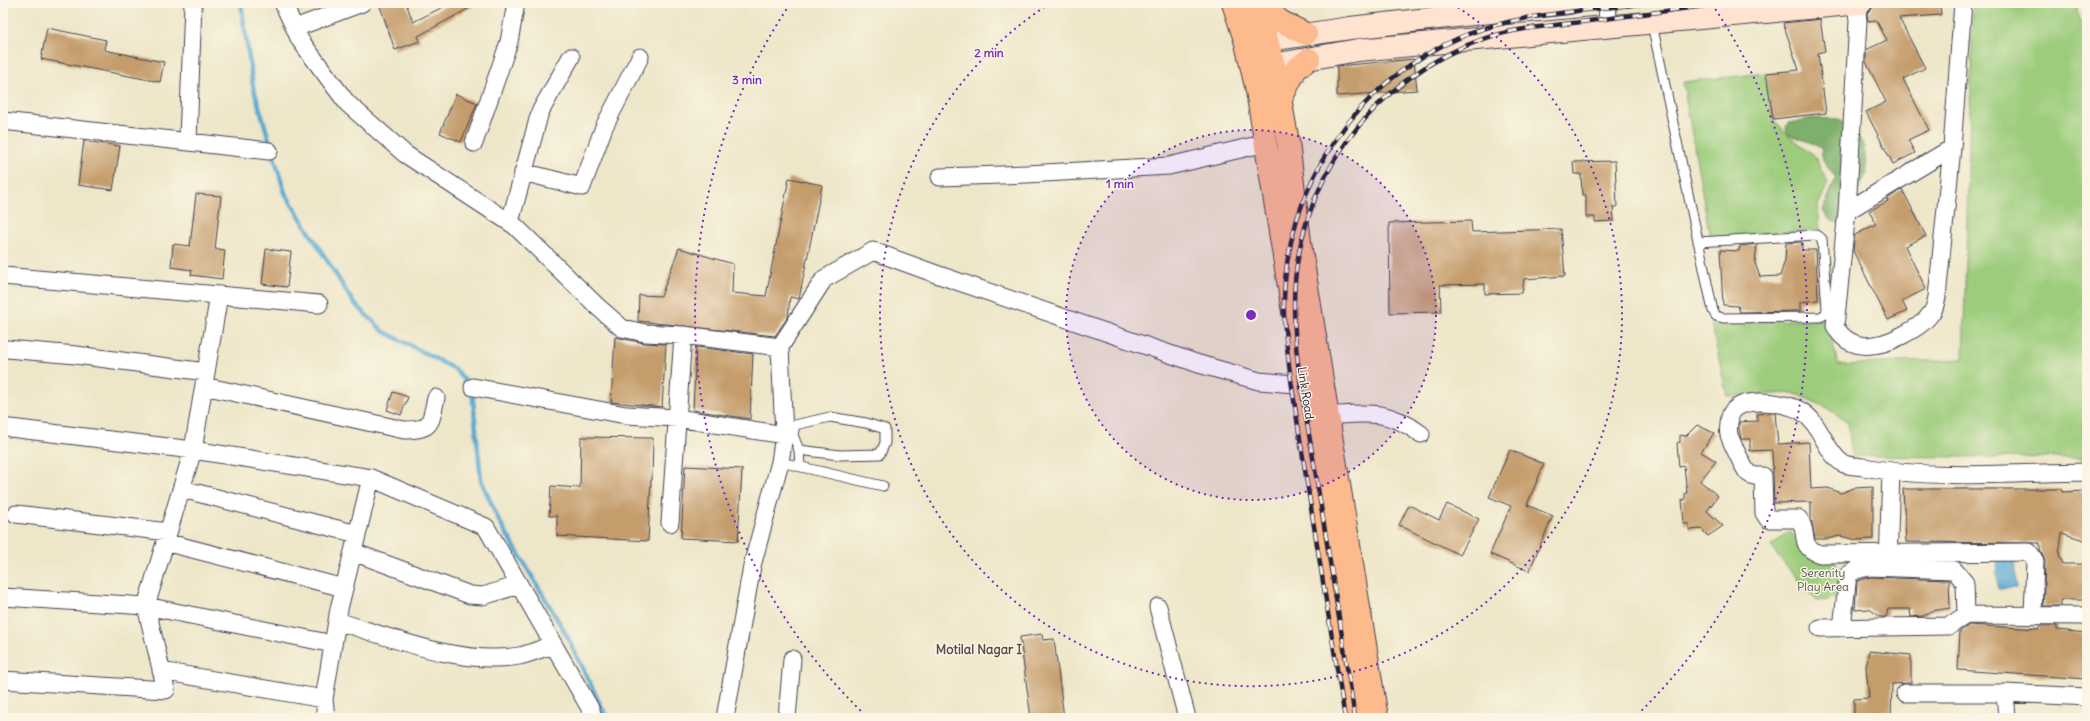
<svg xmlns="http://www.w3.org/2000/svg" width="2090" height="721" font-family="Delius,sans-serif">
<rect width="100%" height="100%" fill="#fcf5e5"/>
<filter id="ink" filterUnits="userSpaceOnUse"><feTurbulence type="fractalNoise" baseFrequency=".025" numOctaves="2"/><feDisplacementMap in="SourceGraphic" scale="8" xChannelSelector="R" yChannelSelector="G"/><feConvolveMatrix kernelMatrix="1 2 1 2 8 2 1 2 1" color-interpolation-filters="sRGB"/></filter>
<filter id="wash" filterUnits="userSpaceOnUse"><feTurbulence type="fractalNoise" baseFrequency=".012" numOctaves="4" result="noise"/><feDisplacementMap in="SourceGraphic" scale="16" xChannelSelector="R" yChannelSelector="G"/><feGaussianBlur stdDeviation="0.9" result="paint"/><feColorMatrix in="noise" values="0 0 0 0 0 0 0 0 0 0 0 0 0 0 0 0 0 1.4 0 .05"/><feComposite in="paint" operator="in"/></filter>
<g filter="url(#wash)">
<rect width="100%" height="100%" fill="#ede6c8"/>
<path fill="#9ccc7b" stroke="#5f775b" d="M1973 3H2076L2079 22 2087 25V458L1852 456 1848 422 1824 406 1793 393 1727 396 1711 323 1827 319 1838 365 1963 359Z
M1766 73 1773 119 1787 134 1815 156 1828 183 1818 206 1820 230 1710 238 1683 82Z
M1790 531 1811 557 1836 563 1842 574 1838 595 1829 600 1817 601 1780 559 1771 546Z"/>
<path fill="#7db06b" stroke="#506953" d="M1812 118 1839 119 1853 127 1864 146 1867 173 1840 224C1832 222 1826 218 1823 210L1836 178 1823 161 1821 148 1807 141 1787 134 1786 127 1789 123Z"/>
<path fill="#58a9d2" stroke="#3d6686" d="M2015 558 2017 588 1998 589 1996 560Z"/>
<g fill="none" stroke-linecap="round" stroke-linejoin="round">
<path stroke="#58a9d2" stroke-width="4.5" d="M241 3 253 86 285 193 353 302 383 331 455 369 472 389 481 480 498 519 566 634 607 718"/>
</g>
<g id="blocks">
<path fill="#c59d6d" d="M379 3H406L413 22 451 3H479L418 36 420 41 395 50Z
M1873 3H1940L1941 15 1899 18 1925 68 1903 79 1929 130 1908 140 1915 153 1893 164 1866 112 1886 102 1866 62V50L1887 40 1876 20 1868 21 1867 14 1872 9Z
M1820 19 1825 51 1818 53 1826 113 1773 119 1766 73 1799 70 1783 23Z
M47 28 106 40 104 50 164 62 160 82 41 59Z
M1414 59 1417 90 1337 96V66Z
M456 94 477 103 461 142 440 133Z
M84 141 120 146 113 190 78 185Z
M1615 161 1617 207H1613L1614 221 1595 222V217H1586V195H1582L1581 174H1574L1573 162Z
M789 178 822 185 799 299 790 297 788 317 775 336 638 321 639 295 661 296 679 248 733 264 732 293 766 296Z
M1902 189 1926 236 1905 246 1926 289 1902 301 1907 311 1888 320 1853 251 1855 235 1876 224 1869 211 1888 201 1887 199Z
M196 194 221 196 215 249 225 250 222 279 191 275 192 270 171 267 173 244 190 246Z
M1471 221 1472 232 1561 229 1565 276 1524 279 1522 293 1485 294V284L1440 285 1441 312 1390 313 1389 223Z
M1802 242V250H1816L1818 300 1800 302V311L1740 312 1738 306 1723 305 1720 250 1739 251 1740 246 1757 244 1755 263 1760 277 1780 276 1785 260 1786 243Z
M266 249 291 252 287 287 262 284Z
M615 337 644 343 666 344 662 407 611 402Z
M696 347 753 354 750 419 693 410Z
M393 392 408 397 401 415 387 410Z
M1775 413 1778 444 1809 442 1811 489 1828 488 1841 493 1854 488 1873 487V539L1856 540 1840 536 1827 539H1815L1811 519V502L1774 503 1772 450 1750 451V439H1741L1739 429V422L1757 421V414Z
M1697 425 1714 433 1701 452 1716 461 1700 481 1718 496 1707 511 1723 526 1708 536 1701 529 1689 530V524H1684L1682 500H1685V493H1687L1684 466 1679 467 1677 443 1680 442V435L1686 436Z
M581 437 653 438 652 480H651L648 541 557 536V516H549L551 486 580 488Z
M1510 450 1544 464 1527 505 1553 516 1529 571 1490 554 1511 506 1489 497Z
M685 466 742 469 738 541 681 538Z
M1903 489H2062V492L2087 491V541L2062 533 2059 554 2063 564H2087V600H2060V606H2043L2045 561 2040 550V543L1906 542Z
M1447 504 1479 519 1460 555 1399 525 1409 505 1439 520Z
M1870 577 1949 580 1950 608 1932 611 1923 616 1911 617 1910 609H1888L1886 617H1881L1869 609 1855 610 1857 581Z
M1969 625 2039 629V626H2057V630L2087 633V679L1958 670 1960 631Z
M1042 634 1043 640 1054 639 1064 718H1031L1020 637Z
M1869 651 1911 655V683L1892 684 1891 718H1854V699L1869 698 1866 667Z"/>
</g>
</g>
<g filter="url(#ink)">
<use href="#blocks" fill-opacity="0" stroke="#403f50" stroke-width="1"/>
<g fill="none" stroke-linecap="round" stroke-linejoin="round">
<defs>
<path id="lane" d="M1652 24 1713 311 1716 316 1723 318 1820 317 1826 314 1827 308 1822 239 1816 235 1698 242
M799 450 840 455 880 454 885 443V429L866 423 830 417 795 425 793 435 799 450 800 466
M780 462 883 486"/>
<path id="street" d="M283 3 300 40 347 103 405 154 515 226 598 307 622 328 645 333 683 335
M1856 4 1858 21 1847 211 1952 148 1963 3
M295 28 362 3
M1607 28 1608 3
M3 121 269 151
M188 141 193 3
M474 143 509 42 516 3
M523 172 582 187 604 127 640 57
M940 177 1027 174 1169 166 1266 143
M1847 211 1835 326C1850 354 1880 347 1903 335 1914 329 1925 323 1932 312 1935 308 1936 302 1937 297L1952 148
M510 222 540 112 571 57
M3 276 319 304
M780 347 824 279 873 251 936 274 1199 364 1259 381 1305 385
M7 349 76 355 206 372
M204 386 404 430C433 430 430 423 436 398
M473 387 626 415 677 418 784 435
M1328 416C1366 413 1388 409 1421 434
M10 428 193 450 371 478 486 527 591 710 593 718
M182 489 357 534
M16 514 168 532
M670 523 683 335 780 347 784 435 780 462 752 566 725 718
M165 542 344 588
M353 552 470 595 483 596 519 585
M1888 565 1891 471
M3 597 146 606 333 644
M1158 607 1187 718
M2033 615 2035 561 2029 552 1820 554C1797 546 1810 534 1799 519H1768L1764 513 1763 476C1757 476 1753 477 1748 473 1744 469 1731 441 1729 435 1728 431 1729 422 1730 417 1735 394 1787 402 1801 411 1821 423 1824 450 1842 463 1847 466 1857 466 1863 467 1935 480 2014 473 2087 472
M337 621C393 638 460 666 519 656 530 654 542 648 553 645
M1820 628 1949 626 1966 615 2087 616
M1842 628 1848 575 1856 570 1869 567 1954 570 1965 583 1966 615
M161 671 324 699
M3 680 166 690 146 606 193 450 219 295
M1905 693H2005L2087 697
M2005 693 2007 718
M326 718 324 699 339 609 371 478
M787 718 792 659"/>
<path id="secondary" d="M1249 43 1350 28 1569 3
M1256 68 1358 50 1861 3"/>
<path id="primary" d="M1233 3 1246 43 1257 91 1305 385 1355 718
M1256 3 1274 65 1288 142 1301 250 1377 718
M1262 3 1280 21 1306 34
M1280 101 1296 69 1309 59"/>
</defs>
<use href="#lane" stroke="#403f50" stroke-width="11"/>
<use href="#street" stroke="#403f50" stroke-width="19"/>
<use href="#secondary" stroke="#403f50" stroke-width="24"/>
<use href="#primary" stroke="#403f50" stroke-width="24"/>
<use href="#lane" stroke="#fff" stroke-width="9"/>
<use href="#street" stroke="#fff" stroke-width="17"/>
<use href="#secondary" stroke="#fee3d1" stroke-width="22"/>
<use href="#primary" stroke="#fcba8d" stroke-width="22"/>
<defs>
<path id="rail" d="M1345 718C1332 640 1320 561 1307 483 1301 443 1294 404 1289 365 1287 344 1283 324 1284 303 1285 188 1354 82 1461 37 1516 13 1588 11 1648 3
M1355 718C1343 639 1330 560 1317 482 1308 424 1294 363 1294 305 1294 184 1372 77 1486 38 1516 28 1549 26 1581 22 1630 16 1679 9 1728 3"/>
</defs>
<use href="#rail" stroke="#22223b" stroke-width="4.5"/>
<use href="#rail" stroke="#fcf5e5" stroke-width="3" stroke-dasharray="9" stroke-linecap="butt"/>
</g>
</g>
<circle cx="1251" cy="315" r="185" fill="#7b2cbf" fill-opacity=".12"/>
<g fill="none" stroke="#7b2cbf" stroke-width="2" stroke-dasharray="2 4">
<circle cx="1251" cy="315" r="185"/>
<path d="M1453 4A371 371 0 1 1 1049 4"/>
<path d="M865 715A556 556 0 0 1 790 4M1712 4A556 556 0 0 1 1637 715"/>
</g>
<g text-anchor="middle" dominant-baseline="central" stroke-width="3" stroke-linejoin="round" paint-order="stroke">
<g font-size="12" fill="#22223b" stroke="#fcf5e5">
<text transform="translate(1306 393) rotate(81)">Link Road</text>
</g>
<g font-size="12" fill="#47554e" stroke="#fcf5e5">
<text x="1823" y="572">Serenity<tspan x="1823" dy="14">Play Area</tspan></text>
</g>
<g font-size="13" font-weight="bold" fill="#5b4d4c" stroke="#fcf5e5">
<text x="979" y="649">Motilal Nagar I</text>
</g>
</g>
<circle cx="1251" cy="315" r="6" fill="#7b2cbf" stroke="#fcf5e5" stroke-width="2"/>
<g font-size="12" text-anchor="middle" font-weight="bold" fill="#7b2cbf" stroke="#fcf5e5" stroke-width="3" stroke-linejoin="round" paint-order="stroke">
<text x="989" y="57">2 min</text>
<text x="747" y="84">3 min</text>
<text x="1120" y="188">1 min</text>
</g>
<rect width="2090" height="721" fill="none" stroke="#fcf5e5" stroke-width="16"/>
</svg>
